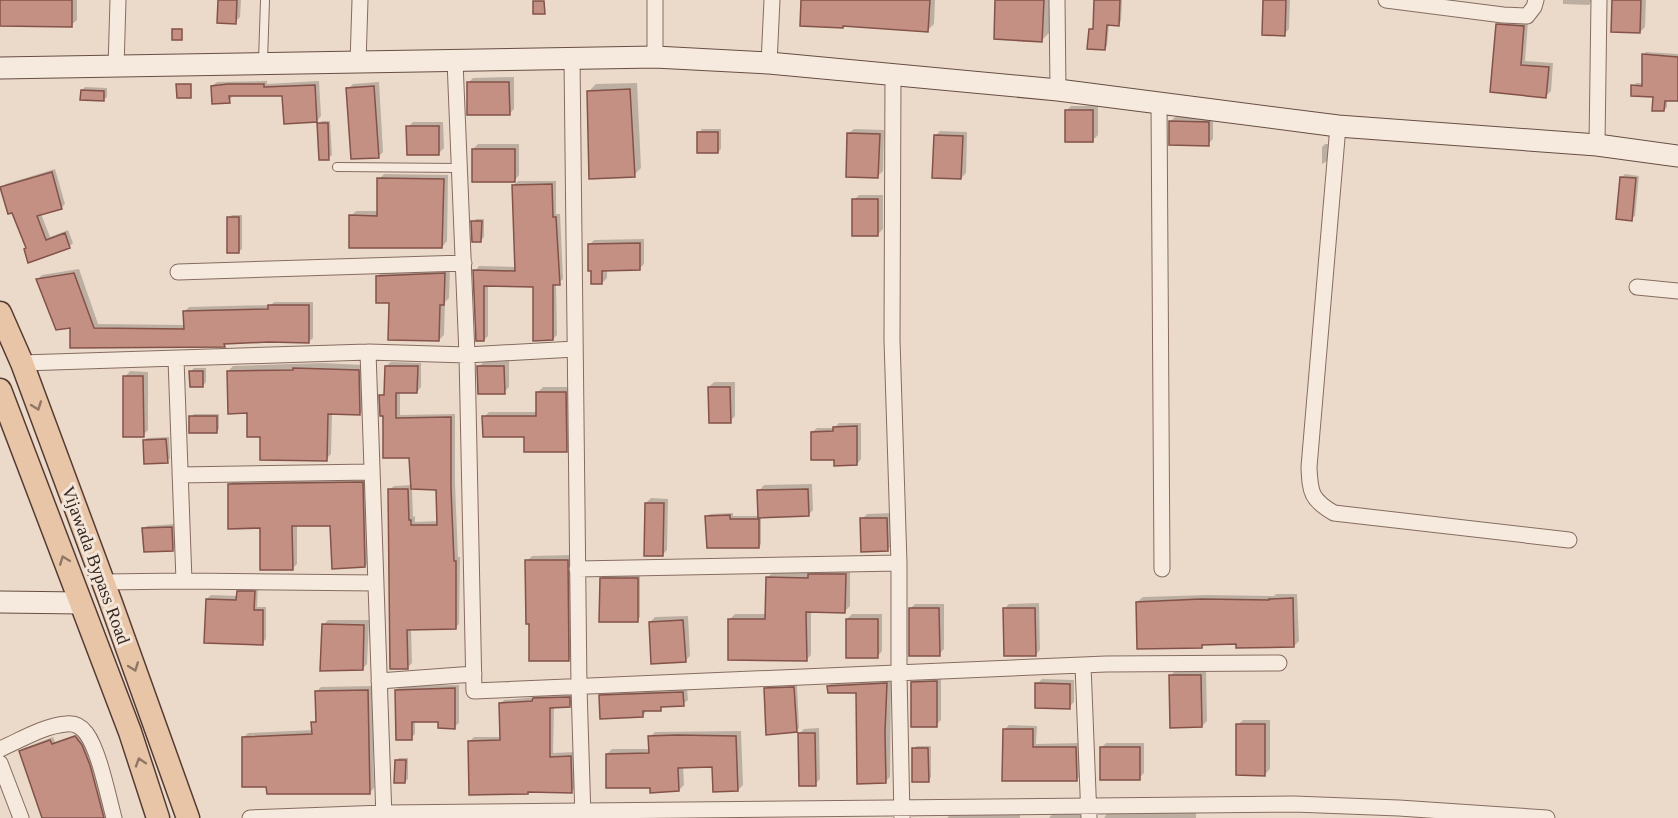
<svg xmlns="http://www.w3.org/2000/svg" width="1678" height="818" font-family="'Times New Roman',serif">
<rect width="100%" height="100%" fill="#ebdaca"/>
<path fill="#0003" fill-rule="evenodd" d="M0 0H77V20L71 25H0Z
M219 0H241L240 17 235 22Z
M803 0H935L934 24 928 30 844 25 843 27Z
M997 0H1050L1049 33 1042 40Z
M1096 0H1122L1121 21 1118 25 1109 24 1107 46 1104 49 1091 30 1094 27Z
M1265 0H1290L1289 29 1284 34Z
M1563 0H1592L1589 5 1563 4Z
M1614 0H1646L1645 27 1640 32Z
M1502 19 1528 21 1525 61 1553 63 1551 91 1546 96 1492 91 1497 25Z
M1646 52 1678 54V100L1667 99V107L1664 110 1654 96 1633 86 1636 83H1643V55Z
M514 77V109L509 114 468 83 473 78Z
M267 81V84L319 81 321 116 317 121 283 95H233L229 102 212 86 217 82Z
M379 82 383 152 378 157 348 89 353 84Z
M637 83 641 168 634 175 589 91 596 84Z
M85 87 107 88V97L103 100 82 90Z
M1071 106H1098V135L1093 140 1066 111Z
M1175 117 1213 118V139L1208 144 1170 122Z
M322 121H330L332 155 328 158 319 124Z
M413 122H443L444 148 439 153 408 127Z
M702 129H721V149L718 152 699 133Z
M854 129 884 130 883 171 878 176 848 134Z
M940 131 967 132 966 173 961 178 935 136Z
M478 144H519V175L514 181 473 149Z
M1325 144H1329L1327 161 1322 164V147Z
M55 169 65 204 61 208 41 214 50 237 68 230 73 243 69 247 27 248 2 187 6 184Z
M384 174 448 175 447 241 442 247 351 216 356 211H379V179Z
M1625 174 1639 176 1635 216 1631 219 1622 177Z
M518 181H556V214H560L563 279 556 284 557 335 553 339 534 285H488V336L484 340 475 271 479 266 517 267 514 185Z
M859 195H883V229L878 234 854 200Z
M232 215H242V249L238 252 229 218Z
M476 219H484V237L481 240 473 222Z
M644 239V264L639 269H607V278L602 283 589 245 594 240Z
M79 269 98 324 185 325V311L189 307 271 305 274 302H313V338L308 342 269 340 227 342 224 345 71 326 38 279 42 275Z
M450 269 449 298 445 302 444 335 439 340 391 302 378 276 383 271Z
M509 361V387L504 392 478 367 484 362Z
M391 362 421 363V387L417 392 400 391V415L455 414V484L458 557H460L459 624 455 628 411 629 412 663 407 668 389 490 394 486 412 485 411 457H385L381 396 386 391V366ZM412 488H438V521L415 522V516L413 517Z
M323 363 363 365 365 409 360 414 332 413 331 454 326 459 261 436 228 371 233 366Z
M194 368H206V382L203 386 191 371Z
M130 371 148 372V430L143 435 125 377Z
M714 382H735V416L730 421 709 387Z
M543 387H570L571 445 566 450 525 436 484 417 489 412H538V392Z
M194 414H219V429L216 432 191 417Z
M839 423H861V459L857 464 835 459 812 432 817 428H834Z
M169 437 170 458 167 461 144 441 147 438Z
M367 477 370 561 365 566 331 524 297 525V564L292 569 229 485 234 480Z
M812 484 813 510 808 515 761 516V544L758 547 707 517 710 514 733 513V516H759V491L764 485Z
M651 498 668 499 667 550 662 555 646 503Z
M892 513 893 544 888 549 862 519 867 514Z
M175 524 176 546 173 550 144 529 147 526Z
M572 555 573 655 568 660 527 561 532 556Z
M850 569V606L845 611H811V655L806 660 730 619 735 614H767V578L772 573H811L815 570Z
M640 575V617L637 620 601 579 605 576Z
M242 588H258L257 607H266V639L262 643 207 599 211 595 238 596V592Z
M1276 594H1297L1299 641 1294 646 1237 643 1205 644 1202 647 1137 602 1143 597 1207 595 1274 596Z
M1039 603 1040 650 1035 655 1004 609 1009 604Z
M915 604H944V649L939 654 910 609Z
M852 614H882V651L877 657 847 619Z
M688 616 690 656 685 661 650 622 655 617Z
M328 620H369L367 664 362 669 323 625Z
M1206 670 1207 721 1202 726 1170 676 1175 671Z
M941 677V720L936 725 913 683 918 678Z
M891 679 890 777 885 782 858 692 829 686 834 681Z
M1042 679 1074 680V702L1069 707 1037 684Z
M459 685V723L454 727 440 720 415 721V734L411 738 396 690 401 686Z
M797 685 799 728 796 731 766 689 769 686Z
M372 686 374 788 370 792 244 737 248 733 313 730V723L317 719 316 692 321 687Z
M687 688 688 700 683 704 664 705 660 709 647 710 643 716 601 696 605 692Z
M573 693V701L569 705 554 706 553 753 575 752 576 787 572 791 530 790 528 793 470 741 474 737H501L500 704 504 700 536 697 538 695Z
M1243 720H1270V769L1265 774 1238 725Z
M1009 725 1037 726 1036 744 1079 743 1081 775 1076 780 1004 730Z
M819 728 820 779 815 784 799 734 804 729Z
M741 731 743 785 738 790 714 766 683 767 684 785 679 790 607 754 612 749H650V737L655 732Z
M79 734 85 742 92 761 108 818H43L20 751 24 748 53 737 55 742Z
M1106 743H1144V773L1139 778 1101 748Z
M917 746H931V777L928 781 913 749Z
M399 758H408V779L405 782 396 761Z
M1196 810V818H1104L1109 811Z
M1055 811H1084V818H1049Z
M1020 812V818H947L952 813Z"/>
<path fill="#c59084" stroke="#835248" stroke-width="1.5" d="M0 0H72V27L0 26Z
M218 0H237L236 24 217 23Z
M801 0H930L928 32 843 26V28L800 26Z
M995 0H1044L1042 42 994 39Z
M1094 0H1120L1119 26 1107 25 1105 50 1087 49 1089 29H1093Z
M1263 0H1286L1285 36 1262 35Z
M1612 0H1641L1640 33 1611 32Z
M533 1H544L545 14H533Z
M1496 24 1524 26 1521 65 1549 67 1546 98 1490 92Z
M172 29H182V40H172Z
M1642 54 1678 57V101H1665L1664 111H1652L1653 97 1631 96V85L1642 86Z
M467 82H509L510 115H467Z
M176 84H191V98H177Z
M228 84H264V87L315 85 317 122 284 124 282 96H229L230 103 212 104 211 86Z
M374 86 379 158 351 159 346 88Z
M630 89 635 177 589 179 587 91Z
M81 90 104 91V101L80 100Z
M1065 110H1093V142H1065Z
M1169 121 1209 122V146L1169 145Z
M317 123H328L329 160H319Z
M406 126H439V155H407Z
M697 132H718V153H697Z
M847 133 880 134 878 178 846 177Z
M934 135 963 136 961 179 932 178Z
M472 149H515V182H472Z
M52 172 62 209 37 216 46 240 65 233 70 248 28 263 24 249 26 248 12 213 8 214 0 187Z
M1620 177 1636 178 1632 221 1616 219Z
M377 178 444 179 442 248H349V215L377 216Z
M552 184 553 217H556L560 285H553V340L533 341V287L484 286V341H476L473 270 515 271 512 185Z
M852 199H878V236H852Z
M227 217H239V253H227Z
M471 221H482L481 242H472Z
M640 243V270L602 271V284H591V271H588V244Z
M74 273 94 328 184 329 183 311 268 309V305H309V343L269 342 224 344 225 347 70 348V328L56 330 36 279Z
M445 273 444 305H440L439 341 388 340 389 303H376V276Z
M385 366H418L417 393H396V418L451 417V489L454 561H456V629L407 630 408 669H390L388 489H408L409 520H411V525H437L436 490 411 489 409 458H383V416H380L379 395H384Z
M477 366H504L505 394H478Z
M293 368 359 370 360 415 328 414 327 461 260 460V437H247V413L228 414 227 371 293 370Z
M189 371H203V387H190Z
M123 376H143L144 437H123Z
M708 387H730L731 423H709Z
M536 392H566L567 452H524V437H483L482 416H536Z
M189 416H217V433H189Z
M857 426V465L834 466V460H811V432L833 431V427Z
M166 439 168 463 144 464 143 440Z
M363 482 365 567 332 569 330 526H292L293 570H260V528L228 529V484Z
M808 489 809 516 758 518 757 490Z
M645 503H664L663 556H644Z
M730 515V519H759V548H707L705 516Z
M860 518H887L888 551 861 552Z
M172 527 173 551 144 552 142 528Z
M525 560H568L569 661H529V624H526Z
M808 574H846L845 613 806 612 807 661 728 660V619H765L766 577 808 578Z
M600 578H638V622H599Z
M237 591H255L254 610H263V645L204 643 206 599 236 600Z
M1293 598 1294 647 1236 648V644L1202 645V648L1137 649 1136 602 1201 599 1269 600V599Z
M909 608H939L940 656H909Z
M1003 608H1035L1036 656H1004Z
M846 619H878V658H846Z
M683 620 686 662 651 664 649 622Z
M322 624 364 625 363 670 320 671Z
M1169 675H1201L1202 727 1170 728Z
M937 681V727H911V682Z
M887 683 885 732 886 783 857 784 856 693H828L827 686Z
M1035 683 1070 684V709L1035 708Z
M794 687 797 732 766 735 764 688Z
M455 688V729L438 728V722H412V740H396L395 690Z
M368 690 370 794H267L266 787H242V737L312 734 311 722H316L315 691Z
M683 692 684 706 661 707V711H643V717L600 719 599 695Z
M570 697V707L550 708V757L571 756 572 793 528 792V794L469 795 468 741 500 740 499 703 532 701 533 698Z
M1236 724H1265V776L1236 775Z
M1003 729H1033V747H1076L1077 781H1002Z
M798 733H815L816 786H799Z
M677 735 736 736 738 791 713 792 712 767 678 768 679 791 650 793V788H606V754L649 753 648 736Z
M75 736 82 745 90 765 104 818H42L19 751 50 740 52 744Z
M1100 747H1140V780H1100Z
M912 748H928L929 782H912Z
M395 760H406L405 783H394Z"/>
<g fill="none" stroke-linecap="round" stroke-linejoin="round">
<defs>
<path id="lane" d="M263 61 265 0
M337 167 459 168"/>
<path id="street" d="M1057 0 1058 90
M1386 0 1503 15 1527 16 1534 7 1536 0
M655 57V0
M572 59 579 687 583 818
M455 61 467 355 474 691 1106 664 1279 663
M358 63 360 0
M769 63 772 0
M116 68 118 0
M893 75 892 340 899 563
M1159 104 1162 569
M1338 126 1309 467C1310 492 1311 500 1334 513L1569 540
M1597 145 1599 0
M178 272 464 263
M1637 287 1678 291
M368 352 384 818
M22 363 368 352 467 355 575 349
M180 475 372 472
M577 569 899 563V673L902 818
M184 581 376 583
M102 582 184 581 176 359
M1083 665 1089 818
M379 681 474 674
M0 749C21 740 43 726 66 724 74 723 81 726 86 733 99 750 108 796 114 818
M0 763 21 818
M250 818 384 813 1294 804 1399 808 1547 818"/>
<path id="secondary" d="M0 68 655 57 769 63 1058 90 1338 126 1597 145 1678 156
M0 602 81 603"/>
<path id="primary" d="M0 313 22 363 111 603 188 818
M0 390 130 732 158 818"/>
</defs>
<use href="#lane" stroke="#866c60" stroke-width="10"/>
<use href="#street" stroke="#866c60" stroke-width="17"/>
<use href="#secondary" stroke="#684d43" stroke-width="23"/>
<use href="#primary" stroke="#543c34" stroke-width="25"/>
<use href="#lane" stroke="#f6e9dd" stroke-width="8"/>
<use href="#street" stroke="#f6e9dd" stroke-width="15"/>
<use href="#secondary" stroke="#f6e9dd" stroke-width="21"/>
<use href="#primary" stroke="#e9c5a7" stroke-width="22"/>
</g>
<defs><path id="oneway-chevron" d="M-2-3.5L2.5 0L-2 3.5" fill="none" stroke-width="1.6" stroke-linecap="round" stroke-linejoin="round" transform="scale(1.5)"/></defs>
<g stroke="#907664">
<use href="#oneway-chevron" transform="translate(37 406) rotate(70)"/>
<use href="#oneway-chevron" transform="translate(64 560) rotate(-111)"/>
<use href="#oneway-chevron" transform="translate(134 667) rotate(70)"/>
<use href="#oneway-chevron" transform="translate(140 762) rotate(-108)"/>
</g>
<g text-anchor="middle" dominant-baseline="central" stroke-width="6" stroke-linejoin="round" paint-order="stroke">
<g font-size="18" fill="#382822" stroke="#f3e6d9">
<text transform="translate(96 565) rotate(70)">Vijawada Bypass Road</text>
</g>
</g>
</svg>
